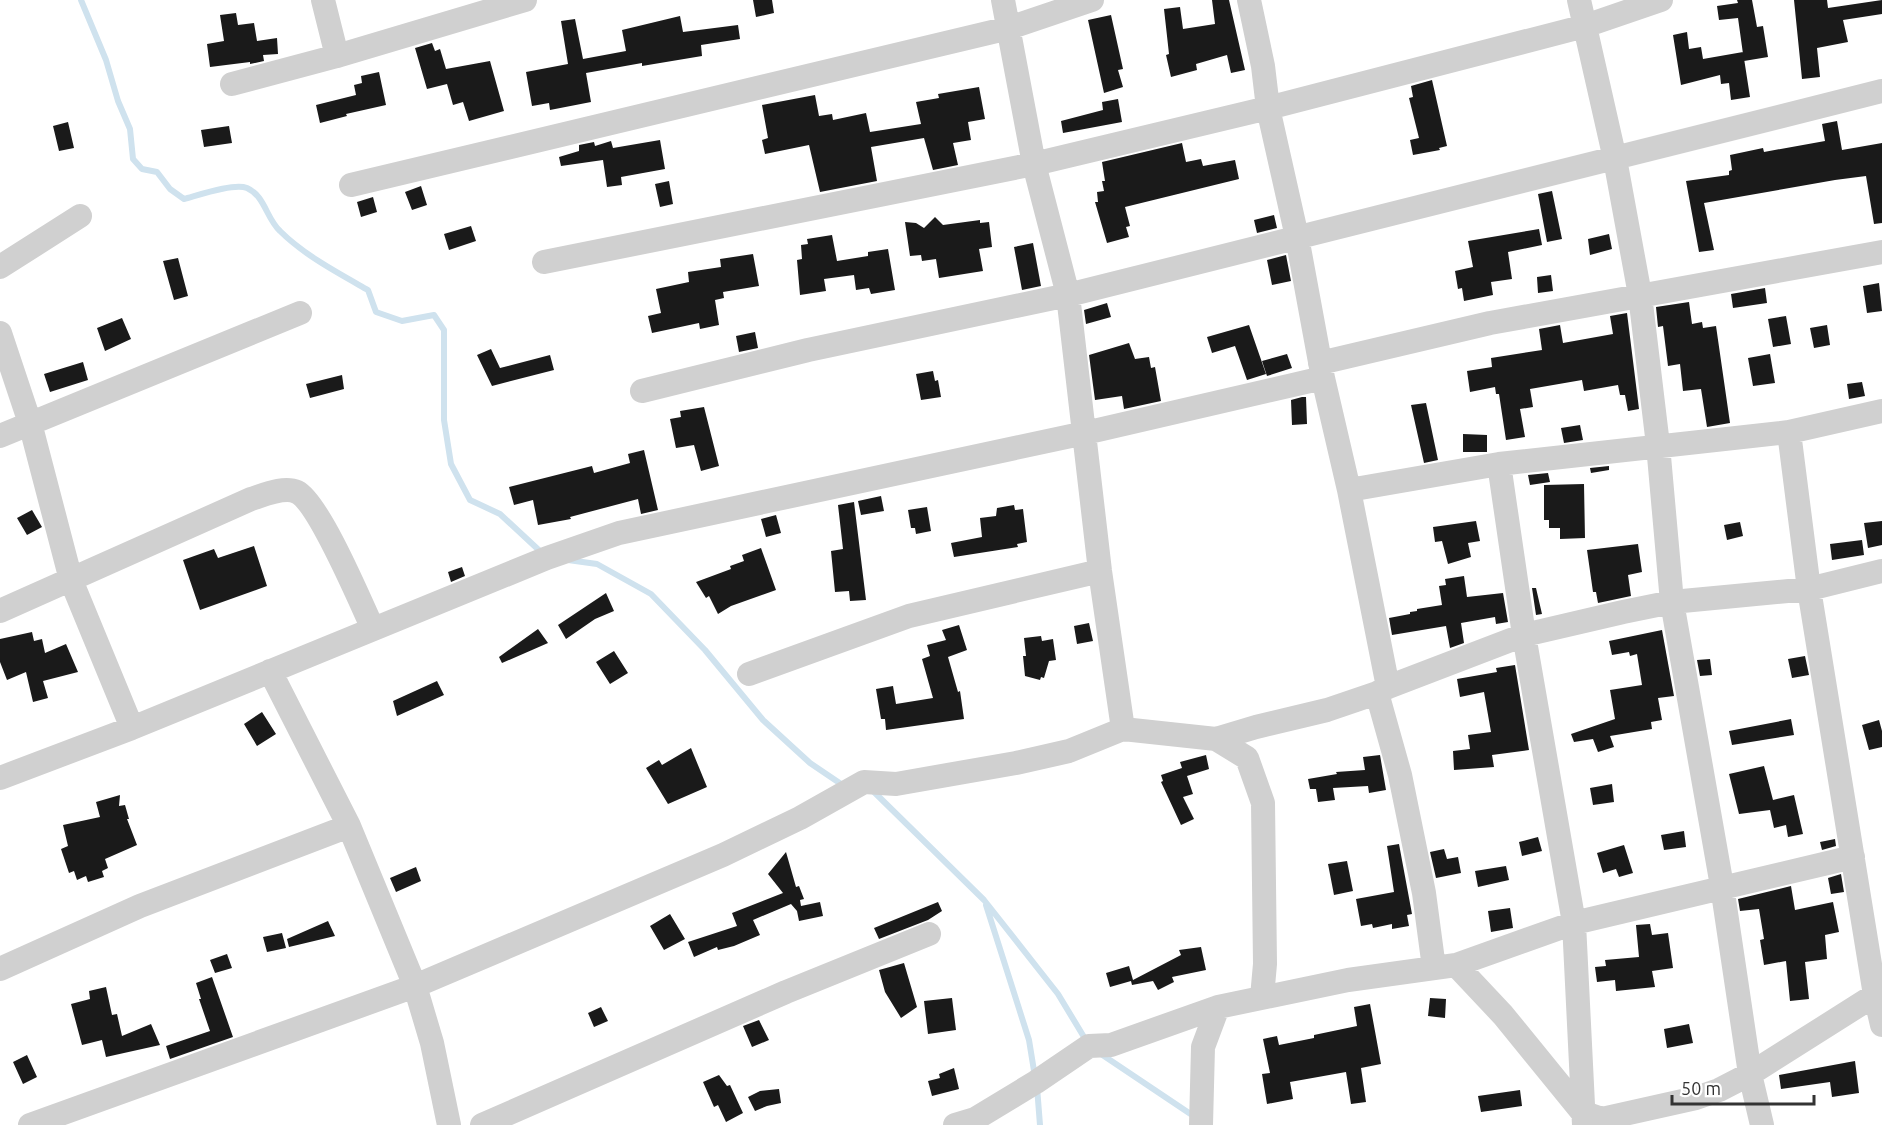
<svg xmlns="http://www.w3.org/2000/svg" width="1882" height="1125" font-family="Ubuntu,sans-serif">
<rect width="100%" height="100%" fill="#fff"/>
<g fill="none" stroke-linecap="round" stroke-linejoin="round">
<path stroke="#cfe2ee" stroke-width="6" d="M81 0 106 60 118 101 130 129 133 159 142 169 157 172 170 189 184 199C199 195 234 183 247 188 265 196 266 218 280 231 304 255 338 273 368 290L376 312 402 321 434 315 444 330V420L451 464 470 500 500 514 542 553
M568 560 597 564 651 594 705 650 763 720 810 763 844 786
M873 791 984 900 1058 994 1087 1042
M986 905 1029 1040 1035 1077
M1101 1054 1195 1117
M1037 1087 1040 1125"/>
</g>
<path fill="#1a1a1a" d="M753 0H772L774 13 756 17Z
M1212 0H1229L1245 70 1231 73 1227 55 1196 64 1197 70 1171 77 1166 55 1169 54 1164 9 1180 7 1183 29 1215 24Z
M1737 0H1752L1757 27 1763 26 1768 57 1744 61 1738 18 1719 20 1717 6 1738 3Z
M1794 0H1827L1828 8 1882 0V14L1843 20 1848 42 1817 48 1820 77 1802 79Z
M236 13 238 25 254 23 257 41 277 38 278 54 263 55 264 61 250 64V62L210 67 207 44 224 41 220 15Z
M1111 15 1123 69 1118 70 1123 87 1104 93 1088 20Z
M680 16 683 32 738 25 740 39 701 45 702 56 642 66V63L586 73 591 102 550 110 549 103 532 106 526 72 568 64 561 21 575 19 583 59 626 51 622 30Z
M1687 32 1689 49 1701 47 1703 59 1743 52 1750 97 1731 100 1729 83 1721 84 1720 75 1681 85 1673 35Z
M432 43 435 51 440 49 446 69 490 61 504 111 469 121 463 102 453 105 447 84 427 89 415 48Z
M379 72 386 105 346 114 347 116 320 123 316 105 356 95 354 85 362 83 361 76Z
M1432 80 1447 146 1439 148 1440 150 1413 155 1410 140 1419 138 1409 98 1413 97 1411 86Z
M979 87 985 119 968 122 971 140 953 143 958 165 933 170 924 138 871 147 877 181 820 192 809 145 765 154 762 140 768 138 762 105 815 95 819 116 832 114 833 120 866 113 870 132 921 124 916 102 939 98 938 94Z
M1118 99 1122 122 1063 133 1061 121 1103 110 1102 102Z
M1837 121 1842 150 1882 143V223L1874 224 1866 176 1835 180 1704 203 1714 250 1699 252 1686 181 1729 175V171L1732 170 1730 155 1763 148 1764 152 1825 141 1822 124Z
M68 122 74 148 59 151 53 126Z
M229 126 232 143 204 147 201 130Z
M660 140 665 169 621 177 622 185 607 187 603 160 561 166 559 157 579 151V145L594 142 595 146 611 141 613 148Z
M1182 143 1186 162 1201 159 1203 166 1235 160 1239 179 1125 207 1130 226 1126 227 1129 237 1107 243 1095 202H1098L1097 192 1104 191 1102 181H1105L1102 162Z
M669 181 673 204 660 207 655 184Z
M421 186 427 205 412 210 405 192Z
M1552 191 1562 239 1547 242 1538 194Z
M373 197 377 212 361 217 357 202Z
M1274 215 1277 228 1257 233 1254 220Z
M935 217 943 225 980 220V223L989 222 992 247 979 249 983 271 939 278 936 259 922 261 921 255 910 256 905 222 916 223 924 228Z
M471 226 476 241 449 250 444 234Z
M1539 229 1542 245 1508 252 1512 279 1491 282 1493 295 1464 301 1462 288 1458 289 1455 271 1473 267 1468 241Z
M1609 234 1612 249 1590 255 1588 239Z
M832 235 837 261 868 256V252L888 249 895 290 871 294 869 288 856 290 854 275 824 279 826 291 800 295 797 260 802 259 801 245 808 244 807 239Z
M1033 243 1041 286 1022 290 1014 247Z
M753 254 759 286 723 292 724 298 715 300 719 325 700 329 699 323 652 333 648 316 661 313 656 289 689 282 688 272 721 267 720 259Z
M1286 255 1291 281 1272 285 1267 260Z
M178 258 188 296 174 300 163 261Z
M1551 275 1553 291 1538 293 1537 277Z
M1879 283 1882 311 1867 313 1863 286Z
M1765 288 1767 303 1733 308 1731 294Z
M1689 302 1692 324 1702 322 1703 328 1716 326 1730 423 1707 427 1701 389 1683 391 1680 364 1668 366 1663 326 1658 327 1656 307Z
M1107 303 1111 317 1086 324 1084 310Z
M1627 313 1639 409 1628 411 1625 395H1620L1618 385 1584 391 1582 380 1530 389 1533 407 1520 409 1525 437 1506 440 1499 394H1496L1495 387 1470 392 1467 371 1492 367 1491 358 1542 350 1539 329 1560 325 1563 343 1613 334 1610 316Z
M1786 316 1791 344 1773 347 1768 319Z
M122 318 131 339 105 351 97 328Z
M1249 325 1266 374 1247 380 1235 346 1212 353 1207 337Z
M1827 325 1830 345 1814 348 1810 328Z
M755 332 758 348 739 352 736 336Z
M1129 343 1135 359 1149 357 1151 368 1155 367 1161 401 1124 409 1122 396 1095 400 1089 355Z
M491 349 500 368 550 355 554 370 492 386 477 355Z
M1287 354 1292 368 1267 376 1262 361Z
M1770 354 1775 383 1753 386 1748 358Z
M83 362 88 380 50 392 44 374Z
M933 371 935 381 938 380 941 397 921 400 916 374Z
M342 375 344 389 310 398 306 384Z
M1862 382 1865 396 1849 399 1847 384Z
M1302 397H1306L1307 424 1292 425 1291 400Z
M1426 403 1438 460 1424 463 1411 405Z
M704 407 719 466 701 471 694 445 676 448 670 419 681 417 680 411Z
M1580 425 1583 440 1564 443 1561 428Z
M1463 434 1487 435V452H1463Z
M644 450 658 510 641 514 638 499 570 517 571 519 538 525 533 500 514 505 509 487 592 466 594 473 630 463 628 454Z
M1609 466V470L1591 473 1590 468Z
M1548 473 1550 482 1530 485 1528 475Z
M1584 484 1585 538 1560 539V528H1549V520H1544V485Z
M881 496 884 511 861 515 858 501Z
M854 502 866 600 850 601 849 591 835 592 831 551 843 549 838 505Z
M1014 505 1015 510 1023 509 1027 542 1017 544 1018 547 954 557 951 543 982 537 980 518 996 516 997 508Z
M927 507 931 531 916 534 915 528H911L908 510Z
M32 510 42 527 27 535 17 518Z
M776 515 781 533 766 537 761 519Z
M1476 521 1480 541 1468 543 1471 557 1448 564 1442 541 1435 542 1433 527Z
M1882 521V545L1868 548 1864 523Z
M1740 522 1743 536 1727 540 1724 525Z
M1862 540 1864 555 1832 560 1830 544Z
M1638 544 1642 572 1628 575 1631 596 1598 603 1596 592H1593L1587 550Z
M254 546 267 586 200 610 183 560 214 549 218 558Z
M761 548 776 590 731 606 718 614 709 596 706 598 696 582 731 569 730 566 744 561 742 555Z
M462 567 465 576 451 582 448 572Z
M1464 576 1467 597 1503 593 1508 622 1496 624 1495 617 1461 623 1464 643 1450 648 1446 626 1392 635 1389 618 1410 614V612L1417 611V609L1442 605 1439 586 1446 585 1445 579Z
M1532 588H1536L1542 614 1536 615Z
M606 593 614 611 595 619 566 639 558 625Z
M1089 623 1093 641 1077 644 1074 626Z
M959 625 967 650 948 657 958 692 960 691 964 719 886 730 885 719H881L876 689 893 686 896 704 933 698 922 659 930 656 927 645 946 640 942 630Z
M538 629 548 643 502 663 499 657Z
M1662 630 1674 696 1658 698 1662 720 1651 722 1652 729 1610 736 1614 747 1598 752 1593 739 1574 742 1571 734 1615 719 1610 690 1642 685 1637 654 1630 656 1629 652 1612 655 1609 641Z
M32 632 34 641 42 639 45 653 66 644 78 672 43 681 48 698 33 702 26 672 7 680 0 662V639Z
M1041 636 1042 641 1053 639 1056 660 1049 661 1044 678 1041 677 1040 680 1025 676 1023 656H1026L1024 638Z
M614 651 628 673 610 684 596 662Z
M1805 656 1809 675 1792 678 1788 659Z
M1710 659 1712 675 1700 676 1697 660Z
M1515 665 1529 750 1492 755 1494 767 1454 770 1453 751 1470 749 1468 735 1491 732 1484 692 1460 697 1457 679 1497 672 1496 668Z
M437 681 444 695 397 716 393 701Z
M262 712 276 734 257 746 244 724Z
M1791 719 1794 735 1732 745 1729 731Z
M1879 720 1882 731V747L1869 750 1862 725Z
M691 748 707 787 668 804 646 768 659 760 662 765Z
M1206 755 1209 769 1187 776 1193 794 1183 797 1194 819 1181 825 1161 782 1163 781 1161 775 1182 768 1180 762Z
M1380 755 1386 790 1369 793 1368 786 1333 788 1335 800 1318 802 1316 789H1310L1308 779 1337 774 1336 772 1365 770 1363 757Z
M1764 766 1773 800 1794 795 1803 834 1788 837 1786 825 1774 828 1770 810 1739 814 1729 774Z
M1612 784 1614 802 1593 805 1590 788Z
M120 795 119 806 125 805 129 819H127L137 845 105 859 108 868 102 871 104 877 88 882 86 876 77 880 74 871 69 873 61 849 68 846 63 825 100 817 96 802Z
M1684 831 1686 847 1664 850 1661 835Z
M1538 837 1542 851 1522 856 1519 842Z
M1835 839 1836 846 1822 850 1820 842Z
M1399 844 1412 914 1407 915 1409 926 1392 929V924L1373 928 1372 924 1361 926 1356 899 1394 892 1387 846Z
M1624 845 1633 873 1619 877 1616 869 1603 873 1597 853Z
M1444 849 1447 859 1458 857 1461 873 1436 878 1430 852Z
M786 852 796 887 799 886 804 899 800 900 801 906 820 902 823 916 799 921 797 911 791 904 753 920 760 935 734 946 718 950 717 947 694 957 688 942 737 926 732 913 783 893 768 874Z
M1347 861 1353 891 1334 895 1328 864Z
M1506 866 1509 880 1478 887 1475 871Z
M416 867 421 881 396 892 390 878Z
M1841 874 1844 892 1831 894 1828 878Z
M1791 886 1795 910 1833 902 1839 932 1825 935 1827 959 1805 962 1809 999 1790 1001 1786 961 1764 965 1760 940 1764 939 1759 909 1740 911 1738 899Z
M938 902 942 911 928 920 879 939 874 928Z
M1510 908 1513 928 1491 932 1488 911Z
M670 914 685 939 664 950 650 926Z
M328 921 335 936 289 947 287 939Z
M1650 924 1652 935 1668 933 1673 968 1652 971 1655 987 1616 991 1615 980 1597 982 1595 967 1606 966 1605 960 1639 957 1636 925Z
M282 933 286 948 267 952 263 937Z
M1201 947 1206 970 1172 977 1174 982 1158 990 1153 981 1132 985 1131 981 1110 987 1106 973 1129 966 1133 980 1181 955 1179 950Z
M227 954 232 968 215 973 210 960Z
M904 963 917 1007 901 1018 885 992 879 970Z
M212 977 233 1037 170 1059 166 1046 210 1031 199 999H201L196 983Z
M106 987 112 1015 117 1014 122 1036 151 1024 160 1045 106 1057 102 1040 82 1045 71 1004 90 999 89 991Z
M952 998 956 1030 928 1034 924 1001Z
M1430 998 1446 999 1445 1018 1428 1016Z
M1370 1004 1381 1064 1361 1068 1366 1102 1351 1104 1346 1072 1290 1082 1293 1099 1267 1104 1262 1074 1270 1073 1263 1039 1277 1036 1279 1045 1314 1038V1035L1357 1026 1354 1007Z
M601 1007 608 1021 594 1027 588 1013Z
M759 1020 769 1040 752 1047 743 1026Z
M1689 1024 1693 1043 1667 1048 1664 1029Z
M27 1055 37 1077 23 1084 13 1062Z
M1855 1061 1859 1093 1832 1097 1830 1082 1781 1089 1779 1075Z
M954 1068 959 1089 932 1096 928 1081 940 1078 939 1074Z
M719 1075 727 1086 730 1085 743 1113 726 1122 718 1105 714 1107 703 1082Z
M779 1089 781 1103 767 1106 755 1111 748 1097 760 1091Z
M1520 1090 1522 1106 1481 1112 1478 1096Z"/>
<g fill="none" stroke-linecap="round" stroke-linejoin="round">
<path stroke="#d0d0d0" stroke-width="24" d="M323 0 337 56
M1003 0 1034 164 1068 295 1100 571 1123 729
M1249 0 1263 66 1268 108 1297 237 1323 378 1349 490 1388 687
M1579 0 1615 159 1640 295 1658 445 1672 602 1722 886 1750 1074 1762 1125
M232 84 337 56 525 0
M351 185 1009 28 1092 0
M544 262 1034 164 1268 108 1585 26 1661 0
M0 267 80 216
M0 333 30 423 71 580 132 728
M1320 363 1490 323 1882 252
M642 391 808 350 1068 295 1882 91
M1789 432 1809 589 1875 995 1882 1025
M0 436 300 313
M1499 464 1524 635 1574 923 1584 1125
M1349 490 1499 464 1789 432 1882 411
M0 611 251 499C264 495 284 486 297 492 319 503 361 603 373 629
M270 671 349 826 415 986 432 1043 449 1125
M749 674 909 616 1100 571
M1377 693 1400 775 1424 893 1434 968
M1216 739 1247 758 1263 803 1265 964 1262 997
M0 778 132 728 547 558 619 533 1085 433 1323 378
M1456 965 1503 1015 1582 1112 1602 1119 1696 1098 1719 1090 1750 1074 1875 995
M0 969 140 906 349 826
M30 1125 415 986 723 855 800 818 864 782 896 784 1016 763 1069 751 1123 729 1216 739 1256 727 1327 710 1377 693 1388 687 1524 635 1623 612 1672 602 1809 589 1882 571
M482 1125 786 992 929 934
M955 1125 975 1119 1036 1082 1089 1046 1111 1045 1218 1007 1348 980 1456 965 1574 923 1853 857
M1201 1125 1203 1047 1218 1007"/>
</g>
<path d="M1672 1095v9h142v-9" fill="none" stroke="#333333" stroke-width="3"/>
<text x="1681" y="1095" font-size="18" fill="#333333" stroke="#ffffff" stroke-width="4.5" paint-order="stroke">50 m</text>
</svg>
